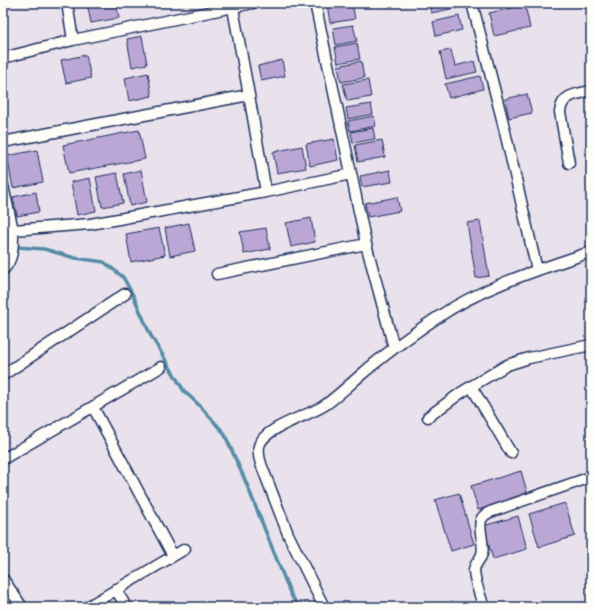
<svg xmlns="http://www.w3.org/2000/svg" width="594" height="610" font-family="Itim,sans-serif">
<rect width="100%" height="100%" fill="#e9e2ed"/>
<filter id="ink" filterUnits="userSpaceOnUse"><feTurbulence type="fractalNoise" baseFrequency=".025" numOctaves="2"/><feDisplacementMap in="SourceGraphic" scale="8" xChannelSelector="R" yChannelSelector="G"/><feConvolveMatrix kernelMatrix="1 2 1 2 8 2 1 2 1" color-interpolation-filters="sRGB"/></filter>
<g filter="url(#ink)">
<g fill="none" stroke-linecap="round" stroke-linejoin="round">
<path stroke="#548ca6" stroke-width="3.5" d="M3 246 44 249 75 258 104 262 123 277 133 295 150 334 184 391 200 406 224 433 245 480 291 595 299 607"/>
</g>
<path fill="#bba7d6" stroke="#1b2f5e" d="M87 3H116L119 18 91 23Z
M332 3H352L355 19 330 23 327 4Z
M429 3H460L461 7 431 13Z
M525 5 530 28 494 36 489 13Z
M459 16 462 30 436 36 433 22Z
M353 25 357 41 336 45 333 28Z
M142 36 147 64 132 67 127 39Z
M357 43 360 59 338 63 335 47Z
M451 50 455 66 474 61 477 72 446 79 440 52Z
M86 55 91 78 66 83 61 60Z
M282 60 285 76 261 81 258 66Z
M361 61 364 78 341 82 338 66Z
M148 73 152 96 129 101 125 78Z
M480 76 483 89 449 98 445 84Z
M368 80 371 97 347 101 343 84Z
M527 94 532 113 509 118 505 99Z
M371 104 373 114 348 119 346 108Z
M374 116 376 126 350 131 348 121Z
M373 128 375 139 353 143 351 132Z
M139 130 145 159 69 173 63 145Z
M334 139 338 160 310 166 306 144Z
M382 140 385 157 358 162 355 145Z
M302 146 306 168 277 173 273 152Z
M37 150 43 182 13 188 7 156Z
M141 170 147 202 130 206 124 174Z
M390 170 392 182 362 187 360 176Z
M117 173 123 203 102 207 96 177Z
M90 178 96 211 77 215 71 182Z
M36 192 39 212 17 216 13 197Z
M397 197 400 211 368 217 365 203Z
M311 218 315 242 291 247 286 223Z
M480 221 489 276 476 278 467 223Z
M189 223 195 251 170 256 165 228Z
M159 228 165 255 131 262 126 234Z
M266 228 270 249 244 254 240 232Z
M521 471 528 495 478 510 471 486Z
M459 493 474 544 451 551 435 500Z
M565 503 575 536 539 547 529 514Z
M518 516 527 549 493 559 483 526Z"/>
<g fill="none" stroke-linecap="round" stroke-linejoin="round">
<defs>
<path id="minor" d="M67 3 73 40
M232 3 249 95
M315 3 366 244 394 348
M472 3 502 119 537 270
M3 58 73 40 253 3
M3 142 249 95 266 192
M569 163 560 112C562 94 577 94 591 91
M3 186 13 230 90 224 113 220 266 192 351 174
M3 270C14 259 13 244 13 230
M217 274 366 244
M3 375 125 294
M471 386 511 453
M93 407 173 556
M428 417 462 392 507 365 529 358 591 345
M3 459 161 367
M3 579 22 607
M116 589 126 607
M87 607 185 549
M324 607 288 534 261 464C259 458 258 452 259 446 264 427 309 416 325 405 338 396 350 384 362 374 385 354 410 336 435 319 482 287 537 270 591 252
M484 607C480 595 475 583 474 571 474 563 480 561 482 554 485 543 478 531 481 520 483 515 486 514 490 512L591 477"/>
</defs>
<use href="#minor" stroke="#1b2f5e" stroke-width="13"/>
<use href="#minor" stroke="#fdfcf7" stroke-width="10"/>
</g>
</g>
<rect width="594" height="610" fill="none" stroke="#fdfcf7" stroke-width="16"/>
<rect x="8" y="8" width="578" height="594" fill="none" stroke="#1b2f5e" stroke-width="1.5" filter="url(#ink)"/>
</svg>
